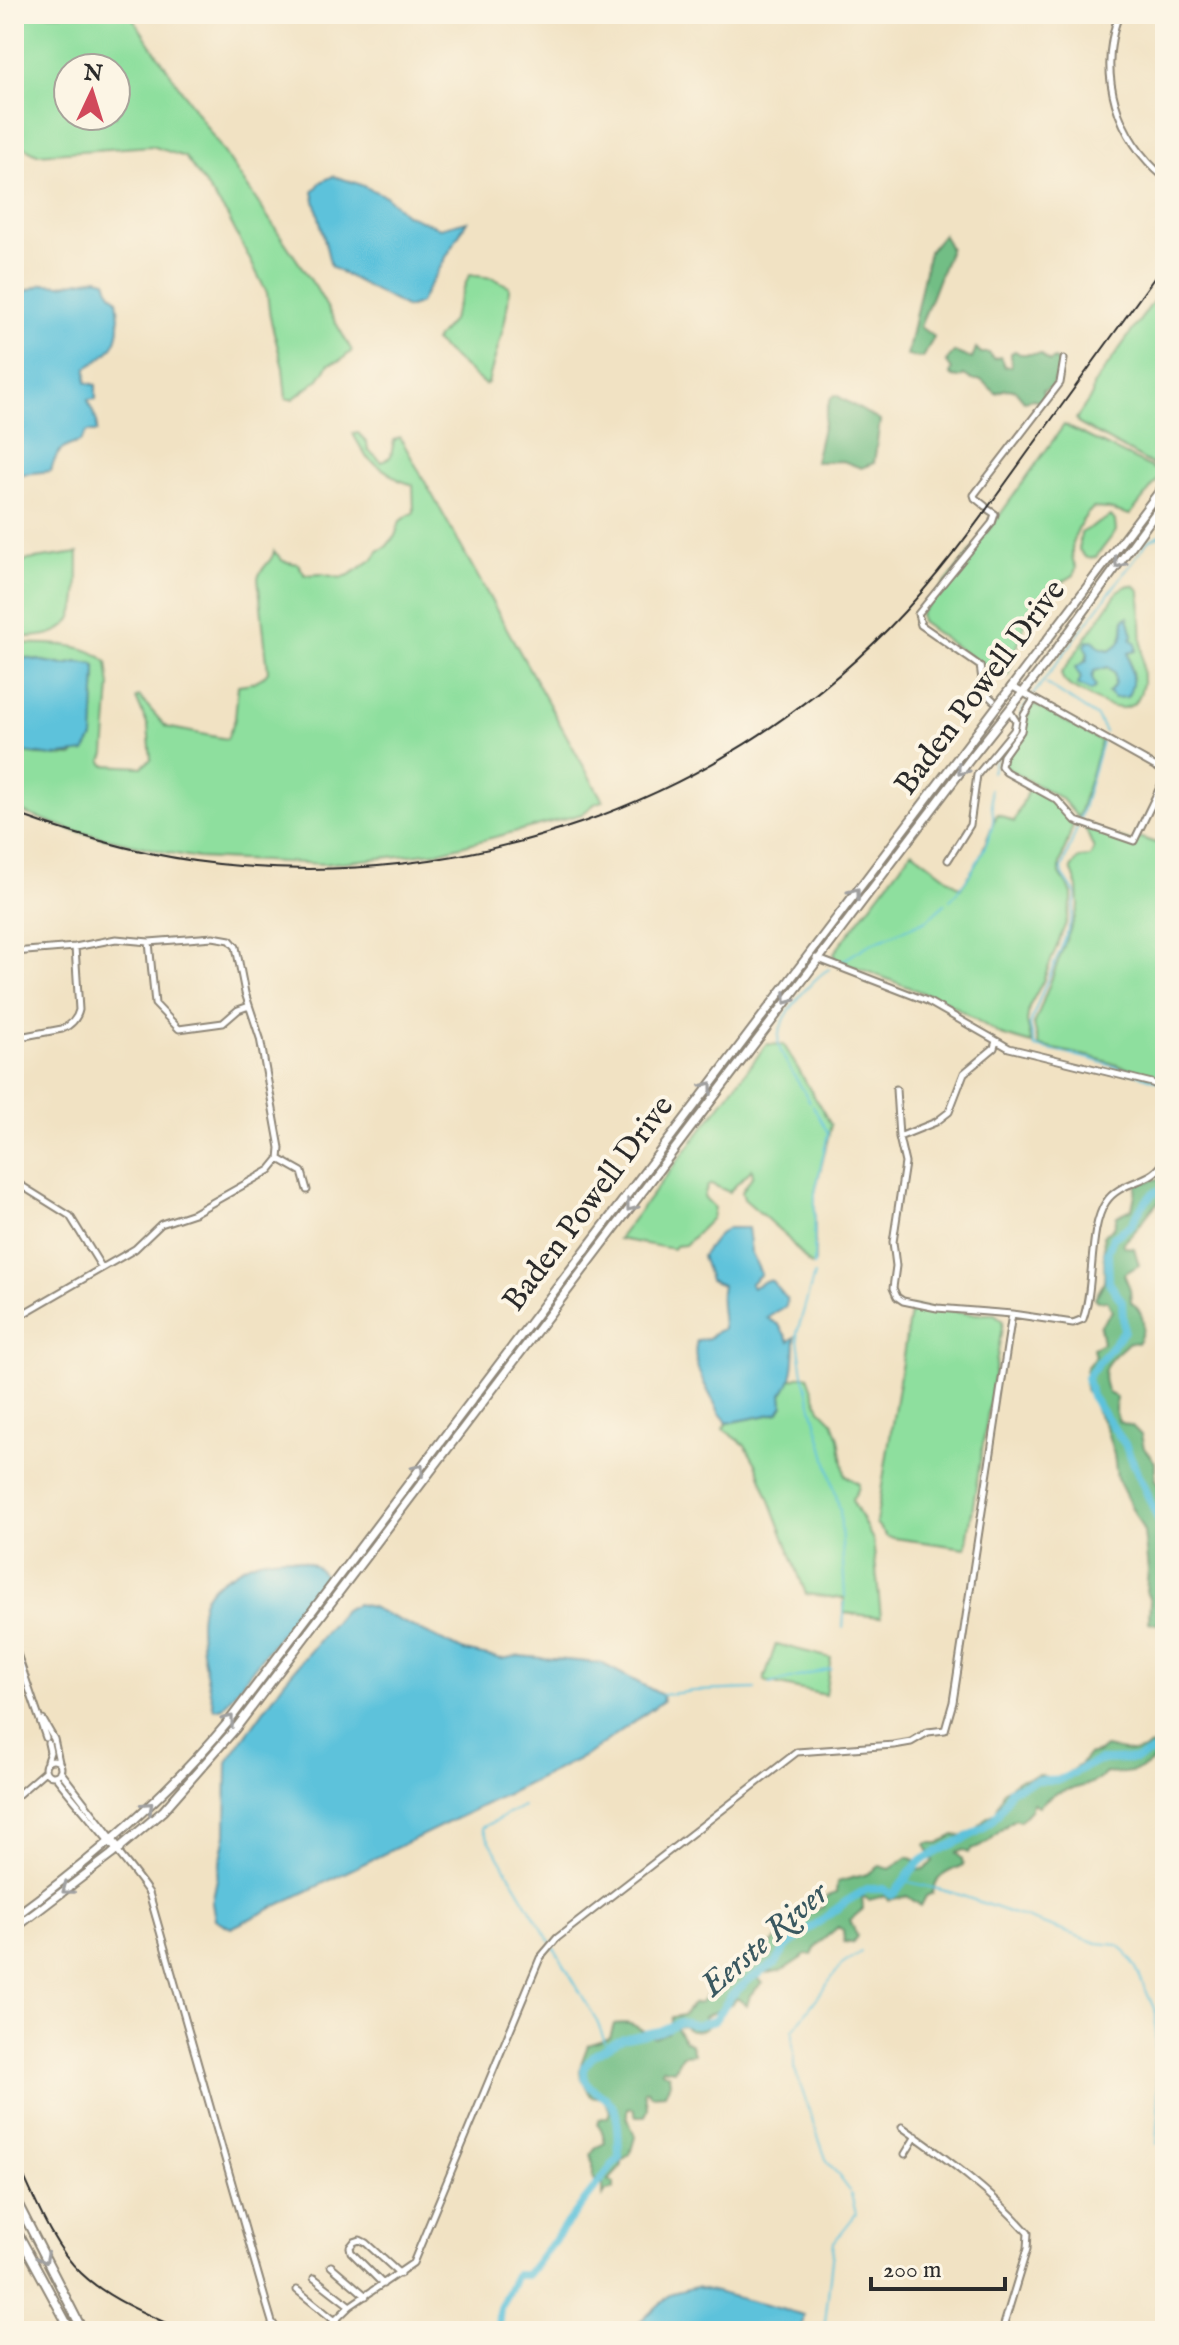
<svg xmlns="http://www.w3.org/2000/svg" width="1179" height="2345" font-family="'IM FELL English',serif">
<rect width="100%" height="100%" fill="#fcf5e5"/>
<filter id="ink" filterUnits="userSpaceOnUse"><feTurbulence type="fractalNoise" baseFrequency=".0125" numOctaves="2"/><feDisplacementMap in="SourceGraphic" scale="16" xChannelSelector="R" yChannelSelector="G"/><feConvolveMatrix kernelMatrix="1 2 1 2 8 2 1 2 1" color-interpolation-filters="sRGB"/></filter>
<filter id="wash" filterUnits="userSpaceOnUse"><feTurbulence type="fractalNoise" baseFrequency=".006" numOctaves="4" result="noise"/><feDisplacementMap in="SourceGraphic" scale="32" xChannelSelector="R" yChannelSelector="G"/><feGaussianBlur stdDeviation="1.8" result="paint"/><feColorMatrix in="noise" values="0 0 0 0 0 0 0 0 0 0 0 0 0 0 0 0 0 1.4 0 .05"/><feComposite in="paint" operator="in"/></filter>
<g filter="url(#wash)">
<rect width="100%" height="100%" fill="#f1e2c3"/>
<path fill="#8edf9e" stroke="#5c8564" stroke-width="2" fill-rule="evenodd" d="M14 14H130L316 288 352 351 341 360 329 364 319 379 293 399H286L283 368 270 317 267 293 227 215 185 157 152 146 37 154 14 142ZM68 68H116V116H68Z
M469 275 493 278 509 286C509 318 496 352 488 383L485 385 434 341 451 322Z
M1165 285V469L1164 471 1079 424 1076 419 1092 395 1093 386Z
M1064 425 1163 473 1130 515 1109 509 1093 508C1079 521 1065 549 1076 567L1074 575 1051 589 1030 608 1008 676H997L921 622 920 614 994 523Z
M358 433 367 442 368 450 382 462 391 456 394 440 400 437 603 801 596 803 582 814 438 852 324 864 198 858 165 852 72 830 14 809V751L36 755 72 756 93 738 96 669 94 664 77 662 64 665 14 656V643C44 645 84 640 107 662L110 686 105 754 102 761 104 765 142 767 151 759 148 726 136 698 139 696 166 727 227 739 235 719 238 685C249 684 262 681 268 671L258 578C262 565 273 562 274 551L283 561 298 564 305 575 322 574 341 578 349 575 373 559 378 551 386 547 395 536 400 521 414 512 413 485 399 480 367 458 353 434Z
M1111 516 1115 521 1116 531 1096 557 1086 558 1079 550 1081 533Z
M78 553C77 611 84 639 14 637V569L28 560Z
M1129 585 1135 586 1140 591 1143 683C1137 718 1112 710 1090 697 1079 691 1064 686 1061 674L1119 590ZM1124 619 1129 620 1130 639 1136 650 1128 653 1133 678 1109 692C1116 687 1116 680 1114 672L1108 667 1094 671 1092 678 1081 677 1079 672 1088 653 1101 648 1110 650C1124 644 1123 634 1124 619Z
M1034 704 1101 741 1078 818 1062 799 1004 767C1004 754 1018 746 1023 734 1027 723 1026 714 1034 704Z
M1029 788 1057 803 1073 825 1060 864V874L1072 893V901L1066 923 1043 981 1029 1007 1027 1022 1032 1044 1001 1035 947 1002 835 959 834 953 912 851 961 888 979 859 996 816 998 814 1014 822Z
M1085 828 1129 841 1133 845 1138 837 1165 846V1080L1092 1057 1039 1046 1034 1025 1079 906 1078 888 1071 868 1079 858 1090 857 1094 849Z
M767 1044 784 1045 831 1125 815 1193V1263L811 1265 808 1262 784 1234 744 1199 742 1192 753 1175 752 1169 729 1192 711 1184 707 1187 704 1197 714 1207 712 1218 685 1245 675 1246 673 1249 618 1239Z
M911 1306 972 1314H995L1003 1321 966 1548 887 1537 876 1523Z
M800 1376H808L820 1409 833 1422 839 1438 845 1475 859 1484 858 1490 852 1500 873 1540 881 1617 844 1613V1599L806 1594 756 1464 745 1445 723 1429 727 1423 778 1413 783 1405 782 1394 788 1381Z
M776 1644 831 1658 825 1695 766 1682 764 1680Z"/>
<path fill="#72be85" stroke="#4e7458" stroke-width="2" d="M943 234 950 249 920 327 934 337 923 358 907 356 929 251Z
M976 348 981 353H989L993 359 1000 357 1005 367 1011 366V353L1015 351 1020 354H1041L1049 362 1055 359 1060 363C1061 373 1052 378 1052 388L1043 390V400L1040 403 1034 399 1024 401 1015 390 1006 389 996 393 981 380H972L964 375 959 378 953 377 950 374 952 370 946 361 954 352 972 359Z
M836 395 880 421 874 463 861 468 843 461 815 462 828 406 831 398Z
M1165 1177V1196C1148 1209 1140 1229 1123 1243L1125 1247 1134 1248 1139 1265 1124 1274 1130 1289 1131 1302C1145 1313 1147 1328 1137 1343L1129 1342C1111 1360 1097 1364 1108 1393L1116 1397 1115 1410 1119 1422 1132 1426 1141 1435 1144 1448 1155 1462V1480L1165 1494V1621L1156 1624 1149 1622 1150 1600 1146 1592 1148 1571 1144 1532 1117 1478 1114 1455 1106 1428 1085 1389 1086 1368 1095 1357 1093 1348 1103 1343 1100 1326 1112 1311 1107 1300 1098 1301 1095 1298C1097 1293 1104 1285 1104 1281 1105 1277 1104 1240 1103 1236L1114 1227 1117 1216 1132 1209 1137 1184Z
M1151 1746 1156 1749V1758C1144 1772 1124 1775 1106 1773 1095 1786 1072 1788 1056 1793 1049 1796 1045 1801 1039 1806L1033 1803 1030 1810 1020 1821 1015 1819C1000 1827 987 1849 972 1849L968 1853 963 1850 956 1853 962 1859 963 1865C950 1871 934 1876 933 1893L926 1896 921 1906 907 1896 888 1900 884 1896 869 1900 862 1896 863 1909 850 1920 857 1936 853 1943 844 1942 843 1930 838 1927 817 1945 812 1955H806L783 1970 758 1975 757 1978 762 1983 750 1995 747 2006 737 1998 731 2004 704 2017V2019L709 2025 702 2030 690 2031 683 2026 675 2027 684 2040 691 2044 694 2054 682 2055 674 2070 662 2068V2071L669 2075 670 2083 665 2094 651 2095 648 2090 644 2091 648 2108 645 2116H636L633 2108H627V2116L635 2137 630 2154 621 2161V2167L609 2180 614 2183V2189L606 2191 603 2196V2183L593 2179C592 2169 595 2163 591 2154L595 2148 605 2143 602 2131 597 2124 599 2119 608 2117 610 2111 603 2098 591 2096C576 2072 578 2072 588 2045L610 2038 614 2024C636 2021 637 2028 654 2038L668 2032 672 2017 683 2015 692 2004 700 2003 711 1989 726 1981 734 1972 747 1962 759 1958 782 1933 812 1911 823 1907 827 1896 836 1893 837 1882 867 1874 880 1866 890 1869 908 1857 914 1860 917 1870 925 1869 933 1861 926 1845 928 1843H939L954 1835 963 1836 977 1829 986 1818 996 1813 1003 1791 1019 1780 1039 1775 1052 1778 1063 1776 1081 1764 1088 1755 1099 1752 1105 1747C1122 1750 1137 1757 1151 1746Z"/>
<path fill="#5dc2db" stroke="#447683" stroke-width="2" d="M333 176 356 183 386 196 405 214 440 228 467 221 419 304 407 308 331 267 313 192 321 182Z
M97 278 106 280 110 292 117 299C122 337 120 347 87 368L86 382 96 385V399L88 400 97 422V432H87L80 442C61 447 56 452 51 471L14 475V296L43 284 61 285Z
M1128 617 1133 635 1130 639 1136 643V651L1128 653C1130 670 1137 682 1127 697L1115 698 1108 693C1115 687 1116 681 1114 672L1108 667 1094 671 1092 678 1096 687 1091 691 1078 685 1081 677 1075 668 1087 660 1088 653 1085 647 1087 641 1093 640 1101 648 1109 650C1124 644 1123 634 1124 619Z
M14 656 64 665 78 662 94 664 96 669 93 738 85 752 53 756 14 751Z
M728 1228H748L751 1252 761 1274 750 1284 752 1288 767 1280 772 1281 787 1299 786 1306 767 1318 779 1325 789 1341 795 1337C794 1357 796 1378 782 1394L783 1405 778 1413 727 1423C724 1416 719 1415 717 1408 706 1386 690 1365 697 1340L708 1339 715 1332 723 1329C723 1313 718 1301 722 1285L710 1280 702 1256 719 1234Z
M285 1557C301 1560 315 1562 325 1576L231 1697 223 1707 214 1709C208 1680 192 1625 205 1597 211 1586 222 1579 233 1573 253 1560 262 1558 285 1557Z
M357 1604 371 1607 464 1651 502 1659 518 1656 601 1663 662 1695 663 1701 587 1755 231 1928 215 1919 212 1903 226 1834 227 1762 284 1682 344 1610Z
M696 2287 804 2315 801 2331H630L672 2293Z"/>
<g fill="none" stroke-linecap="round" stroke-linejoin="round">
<path stroke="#5dc2db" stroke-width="2" d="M1046 684 1097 717 1105 732
M1033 695 1148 541 1165 533
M1020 725 1021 712 1029 701
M999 755 1009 744
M992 772 996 758
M1080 819 1102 742
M1077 828 1062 868 1063 875 1076 894C1073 934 1045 979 1032 1019L1030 1026 1035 1047 1091 1059 1165 1083
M950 900C966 884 990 844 993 821 994 811 990 799 990 789
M839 963 870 944 927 920 945 904
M810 1102C802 1086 783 1062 779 1046 773 1023 811 979 829 969
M813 1106 828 1133 815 1193 814 1266
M814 1275 797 1333 803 1374 840 1510 845 1597
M844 1611 845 1602
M843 1628 844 1613
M769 1684 831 1669
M662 1695 694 1691 755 1689
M523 1806 482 1828 550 1942
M905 1881 954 1893 1097 1943 1118 1945 1124 1950 1136 1968 1156 2013 1155 2054 1159 2115 1157 2144
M553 1946 597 2021 607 2047
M793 2047V2030L843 1963 861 1952
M794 2049V2067L826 2159 850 2191
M824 2331 834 2242 856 2214 851 2194"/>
<path stroke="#5dc2db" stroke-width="8" d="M1165 1188 1153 1193 1140 1209 1132 1224 1113 1238 1108 1251 1109 1282 1122 1302 1124 1331 1087 1377 1091 1396 1125 1444 1165 1535
M1165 1552V1561
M1165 1618V1625
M495 2331 498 2326 500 2308 516 2275H527L619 2157C618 2143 620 2124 615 2111 605 2087 583 2096 584 2067L594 2055 622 2039 660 2031 680 2022 696 2025 714 2021 731 1996 751 1978 776 1963 787 1946 847 1901 867 1889H884L892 1895C903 1886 908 1871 920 1862 952 1838 996 1838 1010 1790L1036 1780H1060L1099 1760 1136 1759 1165 1747"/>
</g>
</g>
<g filter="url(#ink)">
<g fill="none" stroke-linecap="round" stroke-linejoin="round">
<defs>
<path id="minor" d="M1119 14C1097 75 1116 137 1165 178
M985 506 975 498 974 495 1060 383 1064 359
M989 510 995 514 992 523 918 614 921 625 980 666C983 681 980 689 993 700
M1011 686 1165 772
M1034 699 1024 715 1021 731 1003 756 1001 766 1006 772 1057 800 1076 821 1134 841 1165 777
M948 860 970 825 977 775 1014 730 1016 721 1011 713
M149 942 155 1004 179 1029 223 1023 238 1010 249 1006
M14 952 75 947 116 939 149 942 213 937 230 940 236 947 245 993 260 1038 280 1148 279 1159
M816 958 927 1001 1009 1048 1152 1083 1165 1089
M14 1038 62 1029C70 1026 77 1019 79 1010L75 947
M896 1089 899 1137 936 1122 949 1112 964 1073 994 1048 996 1041
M899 1137 905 1163 893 1242 896 1266 893 1288 897 1297 903 1301 937 1308 1012 1314
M279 1159 302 1172 307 1190
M14 1181 70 1216 102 1268
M14 1319 135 1249 161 1224 194 1213 270 1170 279 1159
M14 1645 46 1738
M43 1720 54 1739 59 1762
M45 1768a8 8 0 1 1 16 0a8 8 0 1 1-16 0Z
M47 1761 50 1752 48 1743
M60 1771 121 1850
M55 1776C86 1816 121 1852 149 1893L266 2302 272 2322 278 2331
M14 1798 45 1771
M902 2127C946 2158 992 2192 1028 2233L1027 2249 1002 2331
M905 2154 916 2136
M331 2266 366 2296
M314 2278 350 2306
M383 2284 351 2252 350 2247 354 2242 360 2240 366 2243 400 2274
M297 2290 334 2320
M324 2331 350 2306 413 2263 540 1958 557 1938 797 1752 894 1745 911 1742 928 1732 945 1730 953 1702 1012 1314 1073 1323 1083 1319C1095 1287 1088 1228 1106 1202 1121 1179 1155 1184 1165 1159"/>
<path id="major" d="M14 1917C92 1860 167 1796 229 1721L1165 484
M14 1929 111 1855 163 1811 236 1728 971 758 1048 661 1165 500
M14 2196 83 2331
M14 2226 71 2331"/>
</defs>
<use href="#minor" stroke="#8e8677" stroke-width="9"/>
<use href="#major" stroke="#8e8677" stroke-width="11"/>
<use href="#minor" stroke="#fff" stroke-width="5"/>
<use href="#major" stroke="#fff" stroke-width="7"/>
<path stroke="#2b2b2b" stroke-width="2" d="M14 813C80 837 148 857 219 864 465 891 714 806 888 629 941 575 984 513 1028 452 1074 389 1119 326 1165 263
M14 2155C33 2194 50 2243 81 2273 109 2300 148 2314 183 2331"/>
</g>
<defs><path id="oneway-chevron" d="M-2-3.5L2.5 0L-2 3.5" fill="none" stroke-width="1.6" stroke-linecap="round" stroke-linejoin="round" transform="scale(2)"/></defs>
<g stroke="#a0a0a0">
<use href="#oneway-chevron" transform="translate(1119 563) rotate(124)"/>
<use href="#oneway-chevron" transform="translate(962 770) rotate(127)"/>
<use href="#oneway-chevron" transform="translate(855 893) rotate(-53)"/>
<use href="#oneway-chevron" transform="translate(788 999) rotate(127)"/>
<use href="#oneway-chevron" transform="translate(708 1087) rotate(-53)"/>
<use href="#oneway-chevron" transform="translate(631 1206) rotate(127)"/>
<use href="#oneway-chevron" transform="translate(419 1469) rotate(-53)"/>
<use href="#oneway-chevron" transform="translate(229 1720) rotate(-52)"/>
<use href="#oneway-chevron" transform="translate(148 1807) rotate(-42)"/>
<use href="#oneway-chevron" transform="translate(67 1889) rotate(143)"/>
<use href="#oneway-chevron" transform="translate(44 2258) rotate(63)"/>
</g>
</g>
<g text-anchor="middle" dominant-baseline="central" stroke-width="8" stroke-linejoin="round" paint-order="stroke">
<g font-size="32" fill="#2b2b2b" stroke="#fcf5e5">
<text transform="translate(981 688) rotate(-53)">Baden Powell Drive</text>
<text transform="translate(589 1204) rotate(-53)">Baden Powell Drive</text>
</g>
<g font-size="34" font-style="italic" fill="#3a5860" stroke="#fcf5e5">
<text transform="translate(765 1940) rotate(-41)">Eerste River</text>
</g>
</g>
<rect width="1179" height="2345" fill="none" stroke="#fcf5e5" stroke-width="48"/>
<g transform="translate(92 92) rotate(4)"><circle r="38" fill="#fcf5e5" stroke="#a8a49b" stroke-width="2"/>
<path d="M0-6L14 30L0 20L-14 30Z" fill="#d1495b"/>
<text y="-12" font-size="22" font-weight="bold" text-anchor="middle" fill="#2b2b2b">N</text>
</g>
<path d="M871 2277v12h134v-12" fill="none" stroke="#2b2b2b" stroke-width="4"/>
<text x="883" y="2277" font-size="24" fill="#2b2b2b" stroke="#fcf5e5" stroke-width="6" paint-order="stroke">200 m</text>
</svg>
